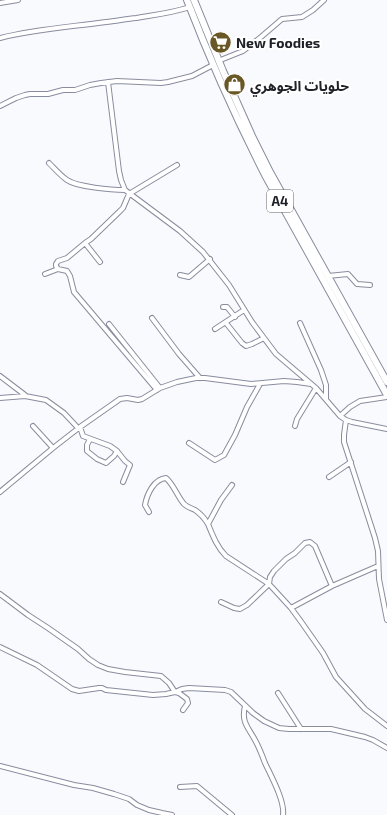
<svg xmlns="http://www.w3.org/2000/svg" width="387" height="815" font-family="'Exo 2','Noto Sans Arabic',sans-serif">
<rect width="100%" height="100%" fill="#f9fafe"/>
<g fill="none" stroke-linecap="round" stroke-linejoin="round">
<defs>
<path id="minor" d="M0 3 18 0
M0 38C35 29 70 27 106 22 116 21 126 19 136 18 154 15 172 13 190 7
M218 61 243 51 261 37 282 19 302 17 313 10 324 0
M108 82 119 171 121 180 125 190 180 231 203 252 229 285 252 322 276 354 316 388 340 416 346 420 352 422 387 429
M0 106 16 98 25 95 30 94H48L63 90H75L90 85 101 83 117 81 161 83 168 82 192 76 213 65
M49 163C55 169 60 175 67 180 77 187 112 190 125 190
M100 262 85 243 91 239 119 212 123 208 129 194 177 165
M58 269 56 266V264L58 261 67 258 85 243
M45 274 58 269 67 271 70 276 74 292 157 390
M180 275 189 277 210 259
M328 276 348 274 357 284 370 285
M223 307H227L235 317
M152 318 179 354 200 378
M226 323 242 343 246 346 252 344 264 338
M300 323 321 370 326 385V399
M109 324 160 388
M215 329 244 310
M0 376 25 395
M0 398 25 396 46 400 64 413 79 429
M340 416 350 407 360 401 387 397
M346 420 344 435V442L375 538 378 551 379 579 387 620
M33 426 53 448
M295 426 297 419 316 388
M80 427 83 436 110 446 117 451 114 456 106 463 97 459 87 451V445L90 439
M189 443 215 460 224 455 235 435 247 407 260 384
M117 451 125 461 130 465 123 482
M329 477 351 462
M232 485 221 500 208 524C213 536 217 547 226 556L269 584 291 608 302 623 323 653 336 677 365 709 387 726
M0 492 53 448 80 427 120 399 127 398 138 400 142 399 160 388 177 382 196 378H205L251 384 284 381 297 382 311 384
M149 512 145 505C147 494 154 479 166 478 174 485 177 496 184 504 187 507 191 508 195 510 201 514 205 519 208 524
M0 594 28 615 48 628 78 649 89 659 98 665 108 669 125 672 161 676 169 683 175 692 179 693 187 699 188 703 183 710
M221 602 234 608 240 609 247 605 269 584 270 577 274 571 286 559 295 553 305 543 310 542 315 546 332 586
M291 608 332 586 378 566
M0 647 37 665 72 689 79 691 99 688H102L106 690 153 695 166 694 175 692 182 689 189 688 225 690 231 692 253 713 264 721 279 728 289 729H331L365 737 373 740 387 748
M278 693 301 729
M245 706C241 722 248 727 255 740 259 747 262 755 265 763 271 776 285 801 283 815
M0 766 74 785 93 788 114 794 129 799 137 805 149 810 162 813 172 815
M180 787 197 786 232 815"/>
<path id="highway" d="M187 0C210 60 236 118 265 175L387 395
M194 0 223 71 252 136 270 172 387 382"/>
</defs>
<use href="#minor" stroke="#898c9e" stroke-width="6"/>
<use href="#highway" stroke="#898c9e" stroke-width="8"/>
<use href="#minor" stroke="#fff" stroke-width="4"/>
<use href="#highway" stroke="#fff" stroke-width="6"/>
</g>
<defs>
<symbol id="supermarket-disc" viewBox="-11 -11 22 22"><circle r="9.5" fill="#695826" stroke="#fff"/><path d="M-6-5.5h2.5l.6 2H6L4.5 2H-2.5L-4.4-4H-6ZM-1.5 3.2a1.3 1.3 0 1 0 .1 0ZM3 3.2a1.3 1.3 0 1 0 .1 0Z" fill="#fff"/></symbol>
<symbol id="shop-disc" viewBox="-11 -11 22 22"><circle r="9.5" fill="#695826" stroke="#fff"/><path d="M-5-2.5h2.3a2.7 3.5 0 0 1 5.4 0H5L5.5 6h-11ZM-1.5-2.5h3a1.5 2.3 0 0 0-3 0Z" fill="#fff"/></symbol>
</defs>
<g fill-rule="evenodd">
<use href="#supermarket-disc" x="208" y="30" width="25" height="25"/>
<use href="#shop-disc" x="222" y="72" width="25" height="25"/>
</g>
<g text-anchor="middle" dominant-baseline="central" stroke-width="4" stroke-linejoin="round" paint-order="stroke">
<rect fill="#fff" stroke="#636468" stroke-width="1" x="267" y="190" width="26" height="22" rx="3"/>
<g font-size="13" font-weight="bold" fill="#202128">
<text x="280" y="201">A4</text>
</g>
<g font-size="14" font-weight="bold" fill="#202128" stroke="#fff" text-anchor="start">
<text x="236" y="42">New Foodies</text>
<text x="250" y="85">حلويات الجوهري</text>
</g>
</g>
</svg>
